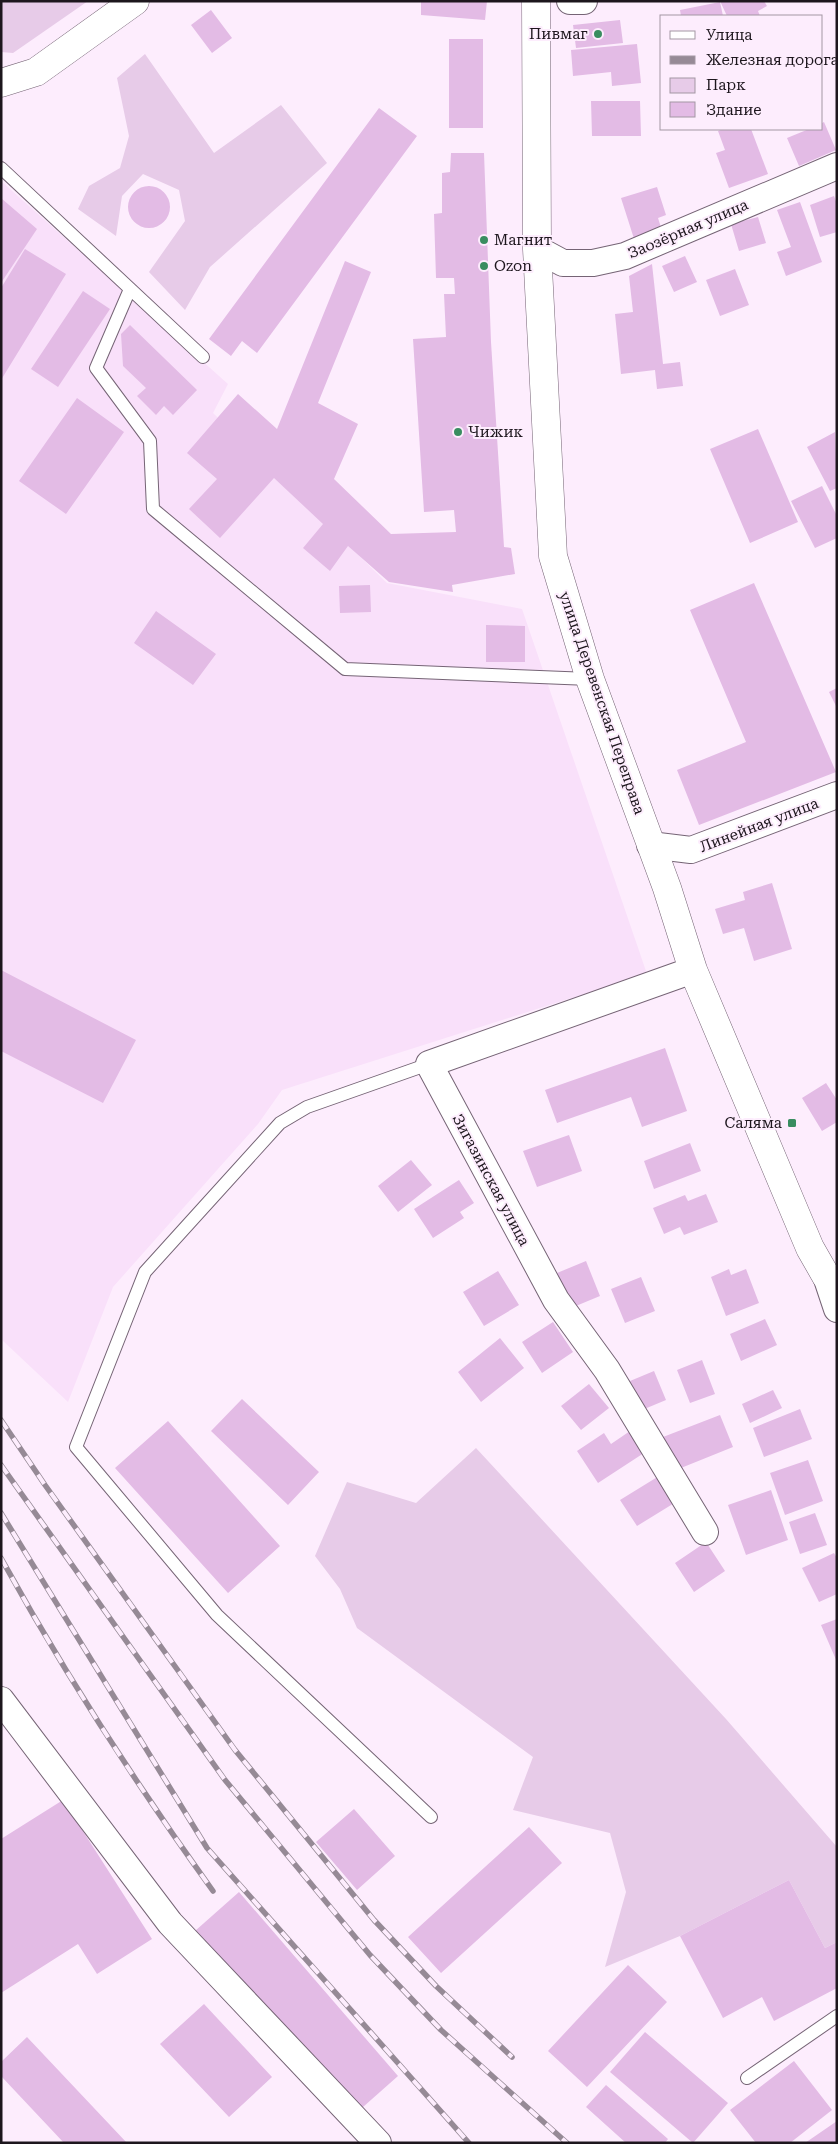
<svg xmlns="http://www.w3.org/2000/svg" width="838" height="2144" font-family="'Roboto Serif',serif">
<rect width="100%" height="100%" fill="#fdedfd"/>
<path fill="#f9e0fa" d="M1 181 228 384 213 413 387 583 522 609 647 974 282 1090 258 1124 113 1287 68 1402 1 1339Z"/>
<path fill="#e7cbe8" d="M1 1H88L13 53 1 52Z
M145 54 214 153 281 105 327 163 210 267 185 310 149 272 185 221 179 190 143 174 122 196 116 236 78 209 89 186 120 168 129 136 117 78Z
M476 1448 726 1719 837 1847V1942L825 1948 789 1880 680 1936 605 1967 626 1892 610 1833 513 1810 533 1757 357 1628 340 1589 315 1556 347 1482 416 1503Z"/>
<path fill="#e3bbe5" d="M421 1H487L485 20 421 15Z
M720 1H764L767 6 758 11 760 16H727Z
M720 2 723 16H681L680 10Z
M211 10 232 38 212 53 191 25Z
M620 20 623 43 576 48 573 25Z
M449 39H483V128H449Z
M637 44 641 83 612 86 611 72 573 76 571 50Z
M591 101H640L641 136H592Z
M379 108 417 136 257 353 242 341 231 356 209 339Z
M824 122 836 150 799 166 787 138 809 129H822V123Z
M723 129H751L768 174 729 188 716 153 725 150 718 131Z
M451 153H484L491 342 504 547 511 548 515 574 452 585 453 592 389 582 348 546 330 571 303 548 323 524 274 478 220 538 189 509 217 479 187 453 238 394 277 429 345 261 371 272 318 403 358 424 334 479 391 534 456 532 454 510 424 512 413 339 446 337 444 294H455L454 278H436L434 214 442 213V173L450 172Z
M128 207a21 21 0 1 1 42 0a21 21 0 1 1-42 0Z
M657 187 666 215 658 218 664 237 636 245 621 198Z
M834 196 837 204V232L820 237 810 205Z
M1 198 37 229 1 283Z
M800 202 822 262 786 276 777 252 791 247 777 210Z
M758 217 766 243 739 251 731 224Z
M25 249 66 274 1 380V288Z
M685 256 697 282 674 292 662 266Z
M652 264 663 364 680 362 683 386 657 389 655 370 621 374 615 314 633 312 629 276Z
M735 269 749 305 720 316 706 280Z
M83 291 110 309 58 387 31 369Z
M130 325 197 390 173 415 164 406 156 415 137 396 146 388 123 366 121 334Z
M77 398 124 432 66 514 19 481Z
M758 429 798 522 750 543 710 449Z
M835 432 837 488 830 491 807 447Z
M822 486 837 516V538L815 548 791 501Z
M754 583 836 772 699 825 677 770 746 742 690 610Z
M370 585 371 612 340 613 339 586Z
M156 611 216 654 193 685 134 643Z
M486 625 525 626V662H486Z
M837 688V708L829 692Z
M772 883 792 949 754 961 744 928 723 934 715 909 745 900 743 892Z
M1 970 136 1040 103 1103 1 1051Z
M665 1048 687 1111 642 1127 631 1097 557 1123 545 1090Z
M826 1083 837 1100V1122L822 1131 802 1098Z
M569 1135 582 1171 537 1187 523 1151Z
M690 1143 701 1171 654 1189 644 1161Z
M411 1160 432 1185 398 1212 378 1186Z
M459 1180 474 1203 460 1212 464 1218 433 1238 414 1209Z
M706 1194 718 1222 684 1235 680 1227 664 1234 653 1208 685 1195 688 1201Z
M586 1261 600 1296 571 1308 557 1273Z
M729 1269 731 1275 746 1269 759 1303 726 1316 711 1277Z
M498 1271 519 1305 484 1326 463 1292Z
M641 1277 655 1311 625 1323 611 1289Z
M765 1319 777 1345 741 1361 730 1334Z
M553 1322 573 1352 542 1373 522 1342Z
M500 1338 524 1368 481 1402 458 1372Z
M702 1360 715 1394 690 1403 677 1370Z
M654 1371 666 1400 642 1410 630 1381Z
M589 1384 609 1408 581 1430 561 1406Z
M773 1390 782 1408 750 1423 742 1404Z
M242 1399 319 1472 288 1505 211 1431Z
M800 1409 812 1439 764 1457 753 1428Z
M720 1415 733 1447 676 1470 663 1437Z
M168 1421 280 1546 228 1593 115 1468Z
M633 1429 647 1451 598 1483 577 1451 604 1433 611 1444Z
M808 1460 823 1501 785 1515 770 1473Z
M659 1476 676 1502 637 1526 620 1500Z
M771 1490 788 1540 746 1555 728 1505Z
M815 1513 827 1545 800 1554 789 1522Z
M706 1542 725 1571 694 1592 675 1563Z
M834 1553 837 1558V1594L819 1602 802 1568Z
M837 1619V1662L821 1625Z
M63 1800 152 1939 97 1974 78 1944 1 1993V1839Z
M354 1809 395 1856 357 1890 316 1842Z
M529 1827 562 1863 441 1973 408 1937Z
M789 1880 825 1948 837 1942V1988L774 2021 762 1997 723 2018 680 1936Z
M239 1892 398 2076 354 2115 195 1931Z
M628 1965 667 2002 587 2087 548 2051Z
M204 2004 272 2077 229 2117 160 2044Z
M645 2032 728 2103 693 2143 610 2072Z
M27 2037 127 2143H64L1 2076V2062Z
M794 2061 832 2110 790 2143H756L730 2110Z
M606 2085 668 2139 665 2143H626L586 2107Z
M837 2121V2143H805Z"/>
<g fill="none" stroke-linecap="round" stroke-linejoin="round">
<defs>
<path id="service" d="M1 168 203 357
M130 289 96 368 150 441 153 509 345 669 590 679
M429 1064 307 1107 280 1123 145 1272 76 1447 217 1615 431 1817
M747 2078 837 2016"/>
<path id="minor" d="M570 1H584
M537 249 563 263H593L625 256 837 166
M650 845 691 850 837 795
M693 970 429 1064 556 1300 607 1370 705 1532
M826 1276 837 1309
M1 1700 170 1923 378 2143"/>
<path id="tertiary" d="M536 1 537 249 553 556 590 679 667 888 693 970 810 1248 826 1276 837 1285
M1 83 36 72 135 1"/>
</defs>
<use href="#service" stroke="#756475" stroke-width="14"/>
<use href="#minor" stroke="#756475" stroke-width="28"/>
<use href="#tertiary" stroke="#756475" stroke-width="29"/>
<use href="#service" stroke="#fff" stroke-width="12"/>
<use href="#minor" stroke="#fff" stroke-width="26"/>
<use href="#tertiary" stroke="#fff" stroke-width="28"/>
<defs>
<path id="rail" d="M1 1420 45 1485 235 1750 374 1920 436 1986 512 2057
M1 1465 225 1780 370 1955 441 2030 567 2143
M1 1513 207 1848 469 2143
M1 1558C65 1674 136 1784 213 1891"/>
</defs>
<use href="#rail" stroke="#968a96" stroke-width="5.5"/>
<use href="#rail" stroke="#fdedfd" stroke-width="4" stroke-dasharray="11" stroke-linecap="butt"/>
</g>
<g fill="#398d60" stroke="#fdedfd" stroke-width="2">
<circle cx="598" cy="34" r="5"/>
<circle cx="484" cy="240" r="5"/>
<circle cx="484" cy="266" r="5"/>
<circle cx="458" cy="432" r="5"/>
<rect x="787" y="1118" width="10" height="10" rx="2.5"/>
</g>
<g text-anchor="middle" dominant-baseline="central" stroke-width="4" stroke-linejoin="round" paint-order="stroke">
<g font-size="15" fill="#1d161d" stroke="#fdedfd" text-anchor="start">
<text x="588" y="34" text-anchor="end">Пивмаг</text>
<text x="494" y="240">Магнит</text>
<text x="494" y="266">Ozon</text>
<text x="468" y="432">Чижик</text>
<text x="782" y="1123" text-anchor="end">Саляма</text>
</g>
<g font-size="15" fill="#1d161d" stroke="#fdedfd">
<text transform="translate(688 229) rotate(-23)">Заозёрная улица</text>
<text transform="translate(602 703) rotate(71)">улица Деревенская Переправа</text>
<text transform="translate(759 825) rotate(-21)">Линейная улица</text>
<text transform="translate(491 1180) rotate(62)">Зигазинская улица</text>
</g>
</g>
<rect width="838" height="2144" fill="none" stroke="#1d161d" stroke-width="5"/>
<rect x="660" y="15" width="162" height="115" fill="#fdedfd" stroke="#a397a3"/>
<rect x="670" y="31" width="25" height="8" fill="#ffffff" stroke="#a397a3"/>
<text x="706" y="40" font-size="15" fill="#1d161d">Улица</text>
<rect x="670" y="56" width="25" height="8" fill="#968a96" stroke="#a397a3"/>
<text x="706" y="65" font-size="15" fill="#1d161d">Железная дорога</text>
<rect x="670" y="78" width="25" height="15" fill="#e7cbe8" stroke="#a397a3"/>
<text x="706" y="90" font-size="15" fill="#1d161d">Парк</text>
<rect x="670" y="102" width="25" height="15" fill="#e3bbe5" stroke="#a397a3"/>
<text x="706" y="115" font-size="15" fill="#1d161d">Здание</text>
</svg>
